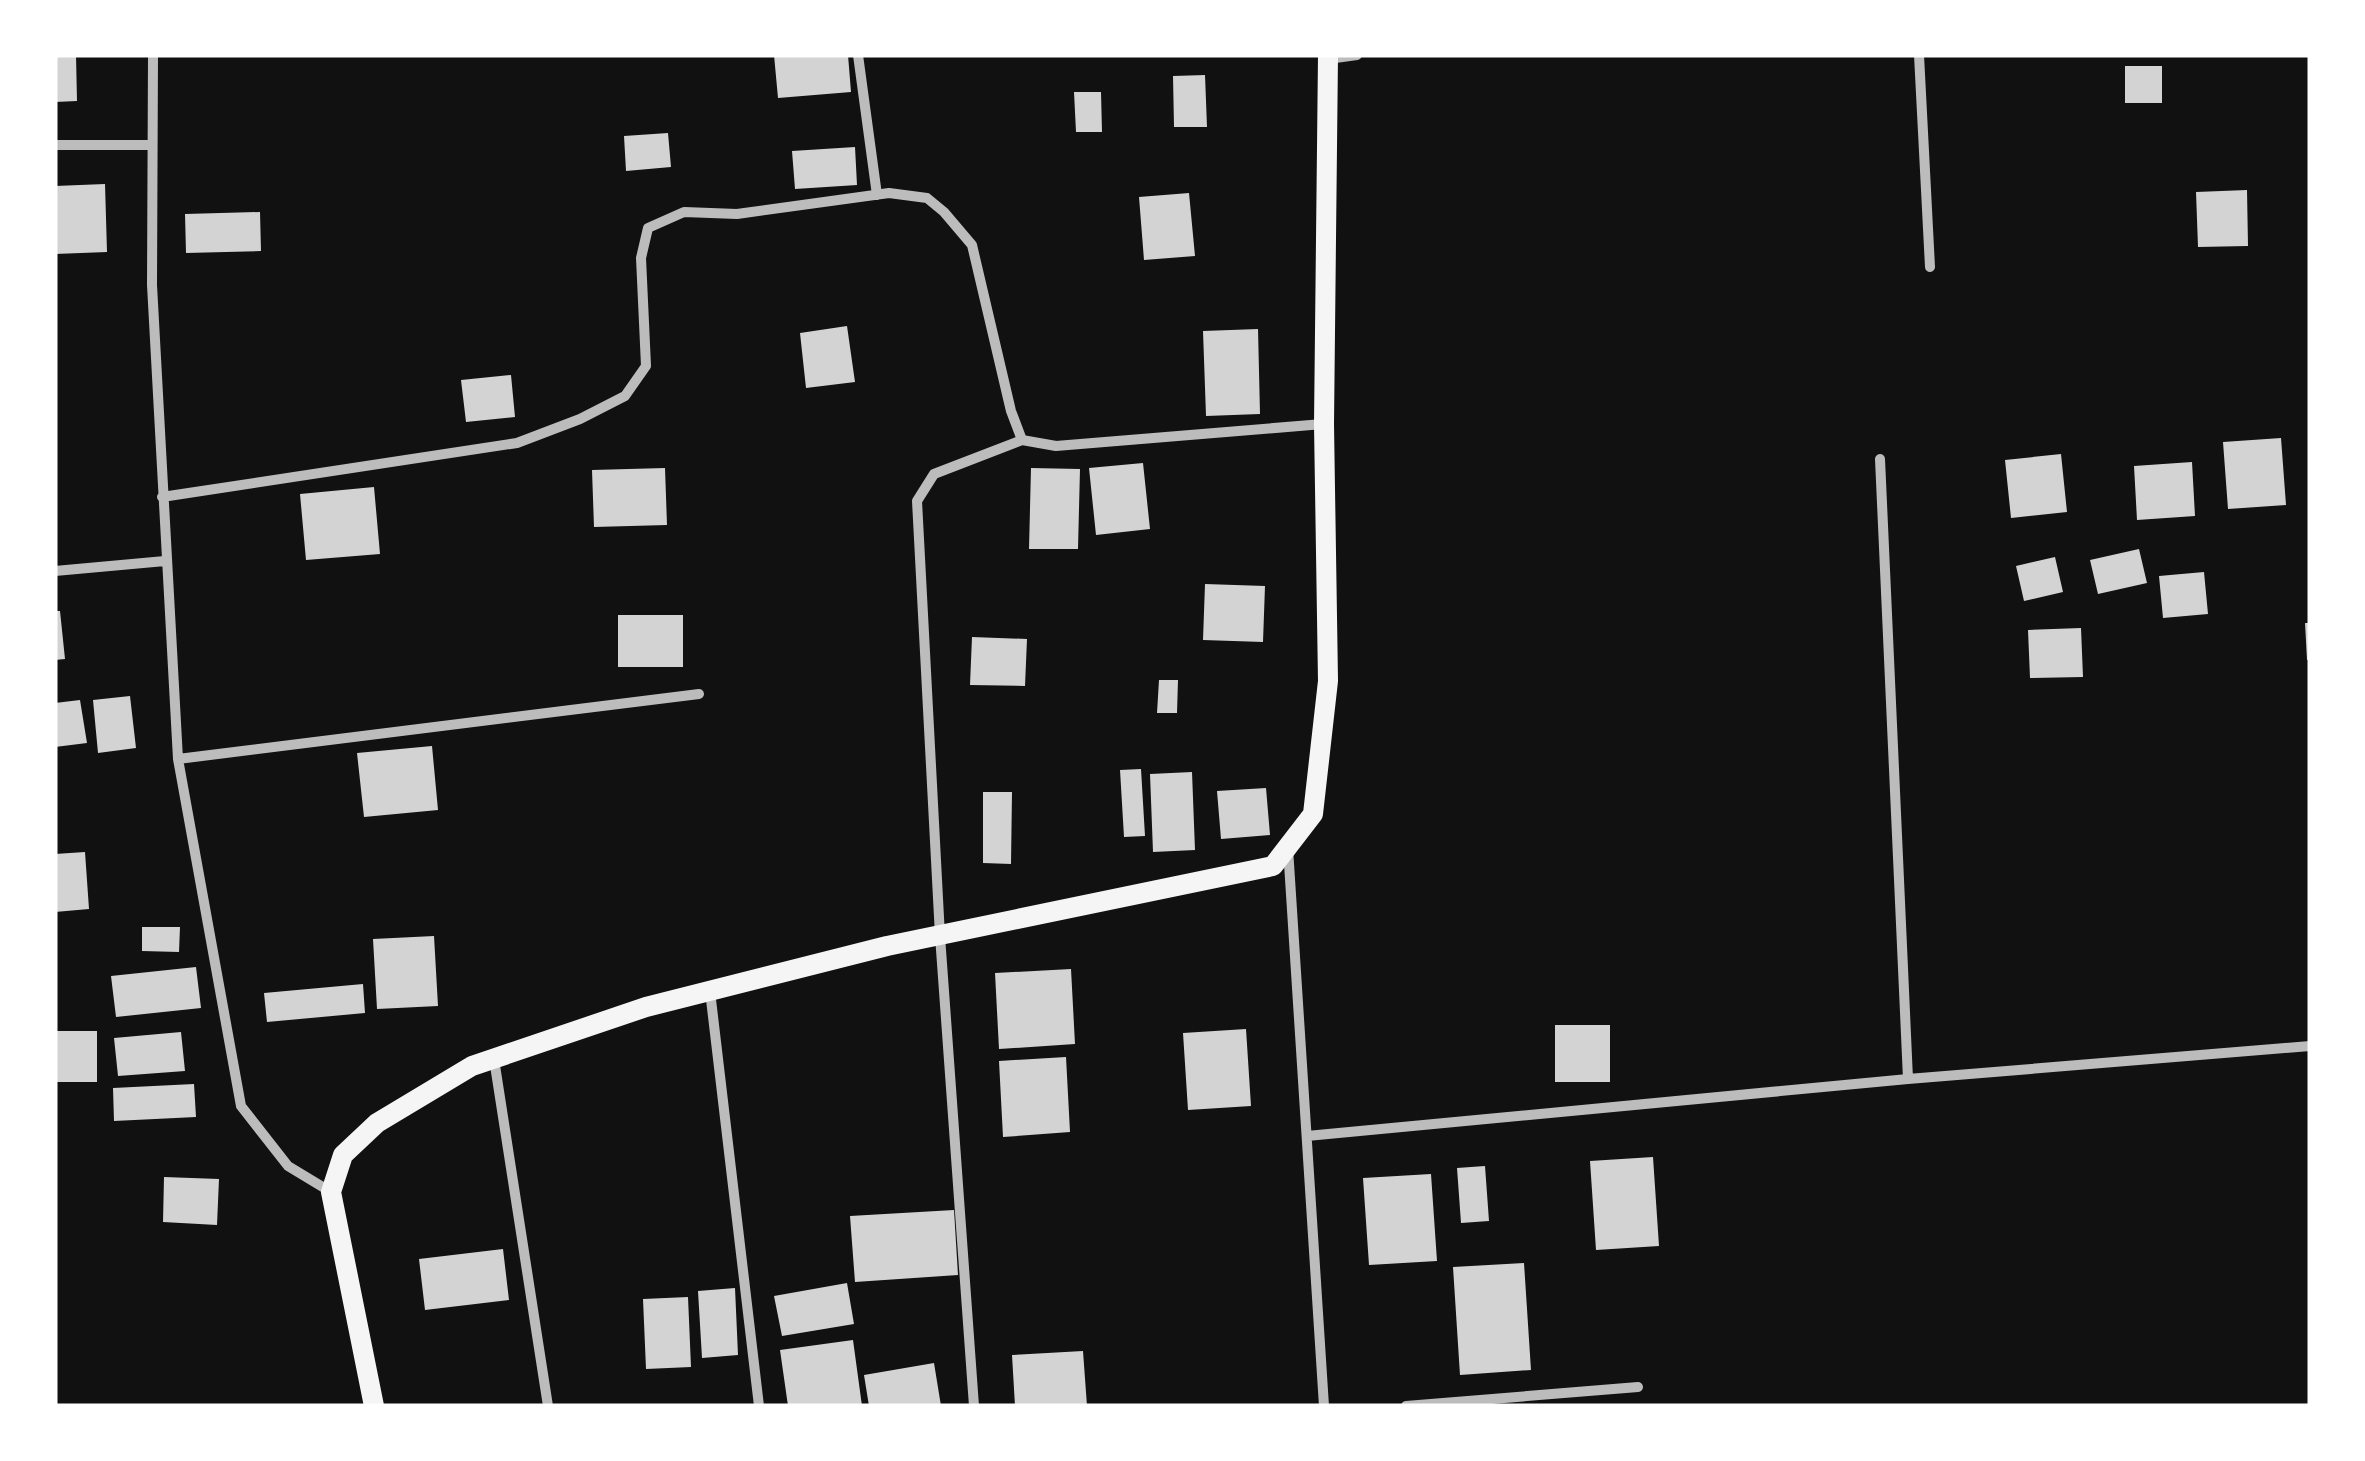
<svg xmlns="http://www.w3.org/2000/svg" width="2365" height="1461" font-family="Cabin,sans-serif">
<rect width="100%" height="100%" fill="#111"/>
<path fill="#d3d3d3" d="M55 55H76L77 101 55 102Z
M774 55H848L851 92 778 98Z
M2125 66H2162V103H2125Z
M1205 75 1207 127H1174L1173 76Z
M1074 92H1101L1102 132H1076Z
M668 133 671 167 626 171 624 136Z
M855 147 857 185 795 189 792 151Z
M105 184 107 252 55 254V186Z
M2247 190 2248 246 2198 247 2196 192Z
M1189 193 1195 256 1144 260 1139 197Z
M260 212 261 251 186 253 185 214Z
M847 326 855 382 806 388 800 333Z
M1258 329 1260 414 1206 416 1203 331Z
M511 375 515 417 466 422 461 380Z
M2281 438 2286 505 2228 509 2223 442Z
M2061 454 2067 512 2011 518 2005 460Z
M2192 462 2195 516 2137 520 2134 466Z
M1143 463 1150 529 1096 535 1089 468Z
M665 468 667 525 594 527 592 470Z
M1031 468 1080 469 1078 549H1029Z
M374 487 380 554 306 560 300 494Z
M2139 549 2147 583 2098 594 2090 560Z
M2055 557 2063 592 2024 601 2016 566Z
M2204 572 2208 614 2163 618 2159 576Z
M1205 584 1265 586 1263 642 1203 640Z
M55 611H60L65 659 55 660Z
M618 615H683V667H618Z
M2305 623H2310V660H2307Z
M2081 628 2083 677 2030 678 2028 630Z
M972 637 1027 639 1025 686 970 685Z
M1159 680H1178L1177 713H1157Z
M130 696 136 748 98 753 93 700Z
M80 700 87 743 55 747V703Z
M432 746 438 810 364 817 357 753Z
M1141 769 1145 836 1124 837 1120 770Z
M1192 772 1195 850 1153 852 1150 774Z
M1266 788 1270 835 1221 839 1217 791Z
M983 792H1012L1011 864 983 863Z
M85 852 89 909 55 912V854Z
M142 927H180L179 952 142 951Z
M434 936 438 1006 377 1009 373 939Z
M196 967 201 1008 116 1017 111 976Z
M1071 969 1075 1044 999 1049 995 973Z
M363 984 365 1013 267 1022 264 993Z
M1555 1025H1610V1082H1555Z
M1246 1029 1251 1106 1188 1110 1183 1033Z
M55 1031H97V1082H55Z
M181 1032 185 1071 118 1076 114 1038Z
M1066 1057 1070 1132 1003 1137 999 1061Z
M194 1084 196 1117 114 1121 113 1088Z
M1653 1157 1659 1246 1596 1250 1590 1161Z
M1485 1166 1489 1221 1461 1223 1457 1168Z
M1431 1174 1437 1261 1369 1265 1363 1178Z
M164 1177 219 1179 217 1225 163 1222Z
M954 1210 958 1275 855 1282 850 1216Z
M503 1249 509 1300 425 1310 419 1259Z
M1524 1263 1531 1370 1460 1375 1453 1267Z
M847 1283 854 1324 782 1336 774 1296Z
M735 1288 738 1355 702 1358 698 1291Z
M688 1297 691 1367 646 1369 643 1299Z
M853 1340 862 1406H788L780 1350Z
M1083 1351 1087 1406H1015L1012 1355Z
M934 1363 941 1406H869L864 1375Z"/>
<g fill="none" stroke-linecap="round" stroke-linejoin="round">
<path stroke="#bcbcbc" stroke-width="10" d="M153 55 152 285 178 759 241 1106 288 1166 331 1192
M858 55 877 195
M1919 55 1930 267
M1328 59 1357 55
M55 145H152
M1880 459 1908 1079
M162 497 517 443 580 419 625 396 646 366 641 258 648 228 684 212 737 214 889 193 927 198 944 212 972 245 1011 411 1022 440 1056 446 1323 424
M55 571 165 561
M178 759 699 694
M1288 848 1324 1406
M710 991 759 1406
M494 1059 548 1406
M1307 1136 1908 1079 2310 1046
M974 1406 940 936 917 501 934 474 1022 440
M1406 1406 1638 1387"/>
<path stroke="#f5f5f5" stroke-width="20" d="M374 1406 331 1192 343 1155 377 1123 472 1066 646 1007 887 946 1273 866 1313 814 1328 681 1324 424 1328 55"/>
</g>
<rect width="2365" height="1461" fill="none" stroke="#ffffff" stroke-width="115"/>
</svg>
